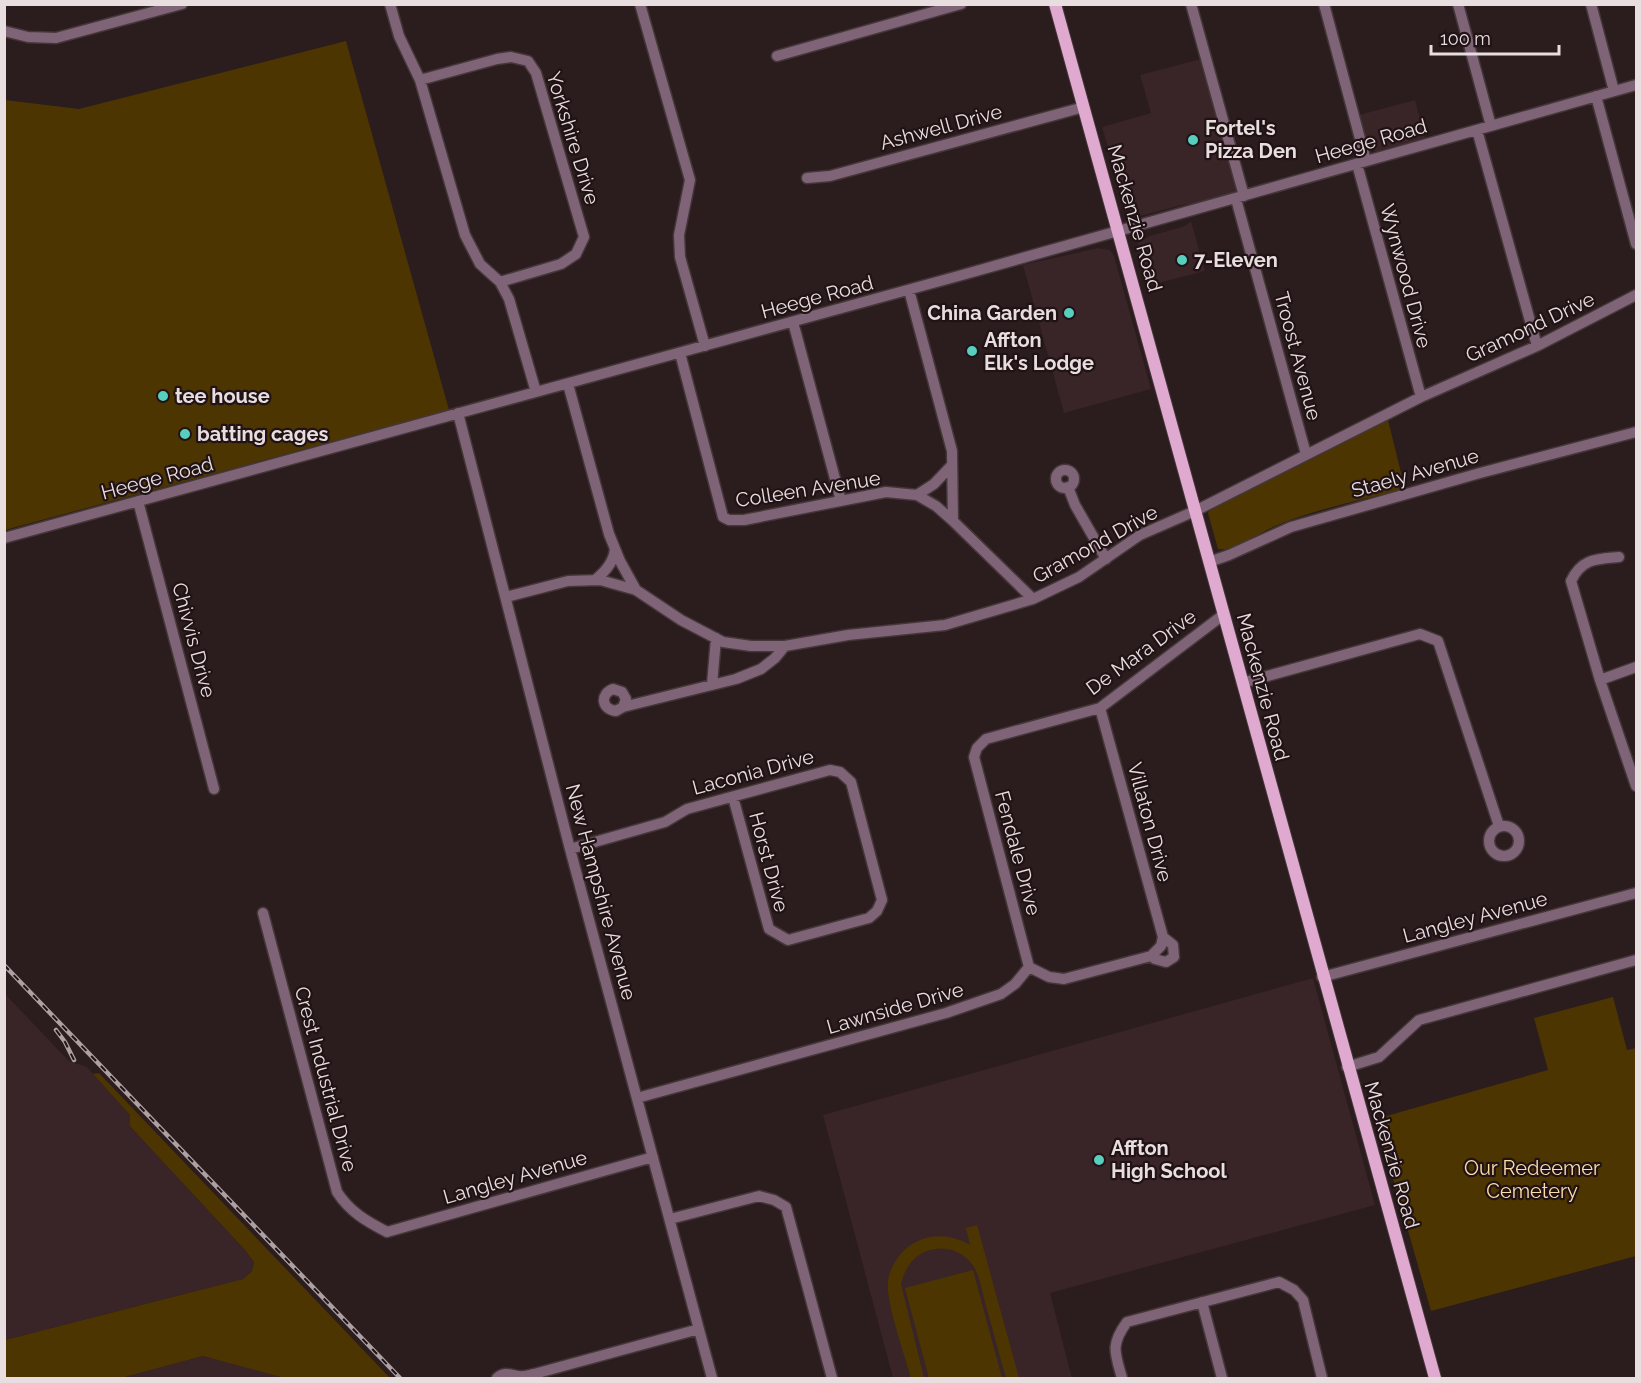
<svg xmlns="http://www.w3.org/2000/svg" width="1641" height="1383" font-family="Raleway,sans-serif">
<rect width="100%" height="100%" fill="#2b1c1e"/>
<path fill="#392427" d="M1201 59 1236 187 1235 191 1232 195 1208 201 1182 205 1140 216 1134 215 1126 205 1102 127 1151 113 1140 75Z
M1415 100 1425 138 1377 152 1367 147 1359 115Z
M1191 221 1205 271 1147 286 1137 248 1139 242 1150 236 1185 226Z
M1098 248 1110 250 1114 256 1151 389 1064 413 1023 265Z
M1313 978 1375 1205 1050 1293 1072 1378H893L823 1115Z
M5 994 69 1061 87 1067 130 1115 131 1126 245 1250 254 1262 252 1271 243 1279 5 1340Z
M203 1356 284 1378H121Z"/>
<path fill="#4d3501" d="M346 41 449 410 5 530V100L79 109Z
M1388 420 1405 489C1362 500 1314 509 1273 527 1258 534 1233 552 1218 549L1208 513 1211 508Z
M1613 997 1627 1050 1636 1048V1256L1431 1311 1376 1119 1548 1070 1534 1018Z
M99 1073 390 1378H284L203 1356 121 1378H5V1340L243 1279 252 1271 254 1262 245 1250 130 1126V1115L93 1074Z
M977 1225 1019 1378H1006C999 1353 992 1328 985 1302 982 1291 980 1277 974 1267 965 1252 947 1245 930 1250 913 1255 905 1268 901 1284L924 1378H911C905 1356 885 1300 888 1280 891 1264 903 1247 918 1241 936 1233 954 1236 970 1245L966 1228Z
M973 1270 1002 1378H929L905 1288Z"/>
<g fill="none" stroke-linecap="round" stroke-linejoin="round">
<defs>
<path id="minor" d="M390 4 399 36 420 80 465 235 480 264 500 282 509 299 536 392
M640 4 690 180 679 235 680 257 705 346
M1191 4 1244 196
M1324 4 1366 161
M1458 4 1491 126
M1591 4 1614 91
M4 31 28 37 56 38 182 4
M777 56 961 4
M420 80 497 59 511 57 528 61 536 73 584 237 576 254 561 264 500 282
M1596 96 1636 244
M1477 130 1537 346
M1357 164 1421 397
M807 178 830 176 1084 107
M1236 199 1306 454
M909 290 952 451 953 521
M793 322 841 501
M680 353 723 517 729 520H744L886 492 917 495 936 506 953 521 1033 599
M568 384 609 534 620 561 636 590
M458 413 570 849 712 1378
M1056 479a9 9 0 1 1 18 0a9 9 0 1 1-18 0Z
M1068 487 1075 505 1106 559
M917 495 934 484 952 465
M138 501 214 789
M4 538 962 275 1636 85
M1619 557C1597 559 1582 558 1571 581L1600 680 1636 786
M1209 562 1229 555 1291 527 1480 473 1636 432
M595 580C605 572 614 562 615 549
M506 597 568 581 600 580 636 590 681 620 723 642 751 646H785L848 635 945 625 1033 599 1079 577 1140 535 1195 511 1421 397 1537 346 1636 295
M1600 680 1636 667
M1242 683 1420 634 1438 641 1499 826
M712 685 716 638
M623 707 626 699 622 692 613 689C600 694 601 709 616 711L623 707 736 679 761 669 775 658 785 646
M1489 841a15 15 0 1 1 30 0a15 15 0 1 1-30 0Z
M570 849 665 822 687 809 830 770 840 772 851 782 882 900 877 911 869 918 788 940 769 929 733 797
M263 913 337 1192C350 1212 366 1221 387 1232L653 1157
M1151 956 1155 959 1166 962 1174 957 1173 945 1163 937
M1029 967 974 757 977 748 986 739 1100 708 1223 615
M1029 967 1049 977 1064 979 1151 956 1161 946 1163 937 1100 708
M1322 977 1636 893
M1347 1067 1379 1057 1419 1020 1636 960
M637 1098 946 1013 1001 994 1015 984 1029 967
M670 1219 759 1196 774 1200 786 1207 832 1378
M1202 1302 1222 1378
M497 1378C504 1372 508 1374 518 1376 523 1377 529 1375 534 1374
M531 1378 534 1374 699 1329
M1122 1378C1115 1353 1110 1345 1127 1322L1279 1282 1294 1290 1303 1300 1322 1378"/>
<path id="major" d="M1055 4C1184 462 1306 921 1435 1378"/>
</defs>
<use href="#minor" stroke="#453739" stroke-width="13"/>
<use href="#major" stroke="#453739" stroke-width="14"/>
<use href="#minor" stroke="#7f6477" stroke-width="10"/>
<use href="#major" stroke="#dfa9d0" stroke-width="12"/>
<defs>
<path id="rail" d="M4 965 400 1378
M56 1030 65 1042 74 1060"/>
</defs>
<use href="#rail" stroke="#aca0a2" stroke-width="4.5"/>
<use href="#rail" stroke="#211315" stroke-width="2" stroke-dasharray="7" stroke-linecap="butt"/>
</g>
<g fill="#58cebf" stroke="#211315" stroke-width="2">
<circle cx="1193" cy="140" r="6"/>
<circle cx="1182" cy="260" r="6"/>
<circle cx="1069" cy="313" r="6"/>
<circle cx="972" cy="351" r="6"/>
<circle cx="163" cy="396" r="6"/>
<circle cx="185" cy="434" r="6"/>
<circle cx="1099" cy="1160" r="6"/>
</g>
<g text-anchor="middle" dominant-baseline="central" stroke-width="4.5" stroke-linejoin="round" paint-order="stroke">
<g font-size="20" fill="#e8dedf" stroke="#211315">
<text transform="translate(941 127) rotate(-15)">Ashwell Drive</text>
<text transform="translate(573 138) rotate(73)">Yorkshire Drive</text>
<text transform="translate(1371 141) rotate(-16)">Heege Road</text>
<text transform="translate(1135 218) rotate(74)">Mackenzie Road</text>
<text transform="translate(1406 276) rotate(75)">Wynwood Drive</text>
<text transform="translate(817 297) rotate(-15)">Heege Road</text>
<text transform="translate(1530 327) rotate(-25)">Gramond Drive</text>
<text transform="translate(1298 356) rotate(75)">Troost Avenue</text>
<text transform="translate(1415 473) rotate(-16)">Staely Avenue</text>
<text transform="translate(157 478) rotate(-15)">Heege Road</text>
<text transform="translate(808 489) rotate(-9)">Colleen Avenue</text>
<text transform="translate(1095 544) rotate(-29)">Gramond Drive</text>
<text transform="translate(194 640) rotate(75)">Chivvis Drive</text>
<text transform="translate(1141 652) rotate(-36)">De Mara Drive</text>
<text transform="translate(1263 687) rotate(75)">Mackenzie Road</text>
<text transform="translate(753 772) rotate(-15)">Laconia Drive</text>
<text transform="translate(1150 822) rotate(75)">Villaton Drive</text>
<text transform="translate(1018 853) rotate(75)">Fendale Drive</text>
<text transform="translate(769 862) rotate(75)">Horst Drive</text>
<text transform="translate(601 892) rotate(75)">New Hampshire Avenue</text>
<text transform="translate(1475 917) rotate(-15)">Langley Avenue</text>
<text transform="translate(895 1008) rotate(-16)">Lawnside Drive</text>
<text transform="translate(326 1079) rotate(75)">Crest Industrial Drive</text>
<text transform="translate(1392 1155) rotate(74)">Mackenzie Road</text>
<text transform="translate(515 1177) rotate(-16)">Langley Avenue</text>
</g>
<g font-size="20" font-weight="bold" fill="#e8dedf" stroke="#211315" text-anchor="start">
<text x="1205" y="128">Fortel's<tspan x="1205" dy="23">Pizza Den</tspan></text>
<text x="1194" y="260">7-Eleven</text>
<text x="1057" y="313" text-anchor="end">China Garden</text>
<text x="984" y="340">Affton<tspan x="984" dy="23">Elk's Lodge</tspan></text>
<text x="175" y="396">tee house</text>
<text x="197" y="434">batting cages</text>
<text x="1111" y="1148">Affton<tspan x="1111" dy="23">High School</tspan></text>
</g>
<g font-size="20" fill="#fcdda8" stroke="#211315">
<text x="1532" y="1168">Our Redeemer<tspan x="1532" dy="23">Cemetery</tspan></text>
</g>
</g>
<rect width="1641" height="1383" fill="none" stroke="#e8dedf" stroke-width="12"/>
<path d="M1431 45v9h128v-9" fill="none" stroke="#e8dedf" stroke-width="3"/>
<text x="1440" y="45" font-size="18" fill="#e8dedf" stroke="#211315" stroke-width="4.5" paint-order="stroke">100 m</text>
</svg>
